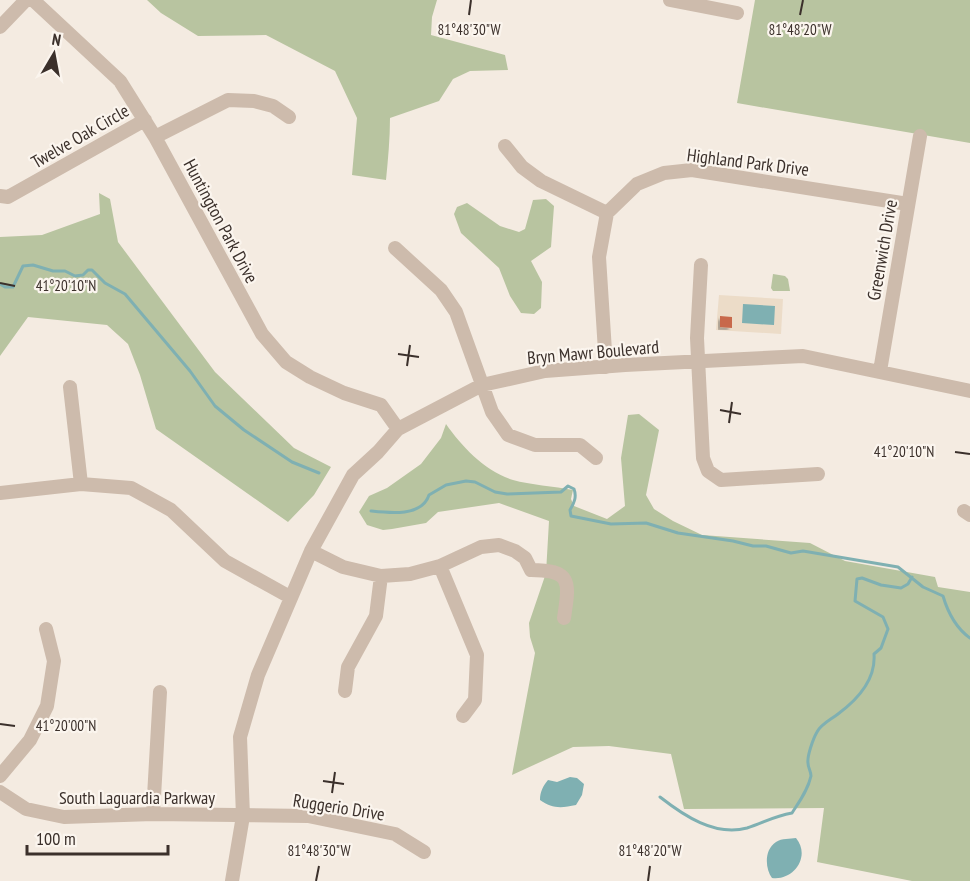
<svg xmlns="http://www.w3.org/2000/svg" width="970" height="881" font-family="'PT Sans Narrow',sans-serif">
<defs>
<filter id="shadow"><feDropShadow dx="-3.5" dy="3.5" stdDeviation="1.5" flood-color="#0004"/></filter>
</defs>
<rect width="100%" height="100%" fill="#f4ebe1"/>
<path fill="#b8c4a0" d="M147 0H437L432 17 431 35 505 55 508 70 470 71 453 79 439 101 390 118C390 139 388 159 386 180L352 175 357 118 335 71 266 35 198 36 161 13Z
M755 0H970V143L737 103Z
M99 193 110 199 118 242 215 372 294 448 331 467 314 495 288 522 156 429 140 375 128 344 107 325 28 317 0 356V237L42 235 100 214Z
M546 199 554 206 551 247 531 261 542 282 541 308 534 314 521 313 510 296 499 268 461 233 454 214 457 207 467 203 500 226 519 232 525 229 533 200Z
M773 274 785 276 788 279 790 291H773L771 288Z
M639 414 659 430 646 495 654 509 673 521 702 535 810 543 845 561 935 577 938 587 970 592V881H912L817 862 824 808 684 809 671 754 609 746 573 747 512 775 535 653 530 637 529 623 546 573 549 521 499 503 438 512 426 523 392 529 383 530 367 525 359 512 369 496 387 488 421 464 441 438 446 424C462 447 485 471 513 480 530 485 554 486 573 490L571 499 574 506 607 519 625 506 621 458 628 415Z"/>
<path fill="#ecdcc8" d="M719 295 783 299 781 334 716 330Z"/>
<path fill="#7fb0b2" d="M743 304 775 306 774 325 742 323Z
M570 777 577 778 584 784 582 795 576 805C562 808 552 809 540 800 540 792 543 786 548 780L557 782Z
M796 838C811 856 794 881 772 878 765 868 764 850 776 842 782 838 790 839 796 838Z"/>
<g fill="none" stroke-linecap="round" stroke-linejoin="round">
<path stroke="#7fb0b2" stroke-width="3" d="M0 284 5 287H13L23 266 33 265 53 271H65L75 276 83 275 88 270H92L105 283 125 294 190 371 215 406 244 430 292 462 319 473
M371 511C389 513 422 517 429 495L446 485 466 481 475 482 495 492 507 494 561 492 568 486 574 489C577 497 574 503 570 510L571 516 611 524 646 523 678 533 733 541 753 546H766L791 553 803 551 898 567 923 587 943 596C948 613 956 628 970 638
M660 797C683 815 715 837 747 828 763 823 774 816 792 813 799 802 808 790 811 776 811 771 808 768 808 763 807 756 813 739 817 732 821 724 830 720 838 714 857 700 876 680 874 654L881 648 888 629 883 617 855 601 857 579 862 578 881 585 901 588 908 584 912 577"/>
</g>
<path fill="#c8694b" filter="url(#shadow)" d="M720 316 732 317V328L720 327Z"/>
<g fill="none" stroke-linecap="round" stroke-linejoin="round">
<path stroke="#cdbbac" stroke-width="14" d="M33 0 120 81 155 137 262 334 286 362 310 377 344 393 381 405 398 429
M670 0 737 13
M0 27 26 0
M155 137 228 100 254 101 273 106 289 117
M505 146 522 167 541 181 607 213
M0 196 8 197 145 120
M395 248 441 290 456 312 492 412 508 435 535 445H580L596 458
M701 265 697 338 703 458 708 471 721 480 818 474
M606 367 599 257 607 213 637 184 664 173 692 170 908 204
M880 371 920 136
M70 387 81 484
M0 493 81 484 131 488 171 510 225 561 290 597
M964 511 970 515
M311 551 343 567 381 576 410 574 440 566 481 547 499 545 515 551 525 558 531 570C573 570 569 583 564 618
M440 566 477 655 475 700 463 716
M345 691 348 667 376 616 381 576
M0 776 30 740 47 706 54 661 46 629
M0 792 26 809 64 817 153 814 308 816 395 834 424 852
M153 814 160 692
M232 881 243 816 240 737 258 675 311 551 353 475 378 452 398 429 482 385 545 371 625 365 803 356 970 391"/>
</g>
<path fill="none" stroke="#3b302b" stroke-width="2" d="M469 15 471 0M800 15 803 0M0 283 15 286M398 354 419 357M407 366 410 345M720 410 741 414M729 423 732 402M955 452 970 454M0 724 15 726M323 781 344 784M332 793 335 772M316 881 319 866M648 881 650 866"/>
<g text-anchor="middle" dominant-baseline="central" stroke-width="4.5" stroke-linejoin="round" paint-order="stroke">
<g font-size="18" fill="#3b302b" stroke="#fbf5ee">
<text transform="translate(80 136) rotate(-30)">Twelve Oak Circle</text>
<text transform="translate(748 162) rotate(7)">Highland Park Drive</text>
<text transform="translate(221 221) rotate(62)">Huntington Park Drive</text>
<text transform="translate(882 250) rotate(-80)">Greenwich Drive</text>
<text transform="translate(593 352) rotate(-5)">Bryn Mawr Boulevard</text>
<text x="137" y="797">South Laguardia Parkway</text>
<text transform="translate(339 807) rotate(9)">Ruggerio Drive</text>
</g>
</g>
<g font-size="15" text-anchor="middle" fill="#3b302b" stroke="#fbf5ee" stroke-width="4.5" stroke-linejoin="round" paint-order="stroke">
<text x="469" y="35">81°48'30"W</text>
<text x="800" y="35">81°48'20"W</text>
<text x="66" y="291">41°20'10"N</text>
<text x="904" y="457">41°20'10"N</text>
<text x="66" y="731">41°20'00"N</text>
<text x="319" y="856">81°48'30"W</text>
<text x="650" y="856">81°48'20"W</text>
</g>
<g transform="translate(54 54) rotate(10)" stroke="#fbf5ee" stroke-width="4.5" paint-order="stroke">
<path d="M0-4.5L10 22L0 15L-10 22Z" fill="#3b302b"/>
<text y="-9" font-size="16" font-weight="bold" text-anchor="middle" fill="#3b302b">N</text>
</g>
<path d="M27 845v9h141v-9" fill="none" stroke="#3b302b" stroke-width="3"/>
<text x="36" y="845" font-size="18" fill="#3b302b" stroke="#fbf5ee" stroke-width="4.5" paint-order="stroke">100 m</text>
</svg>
